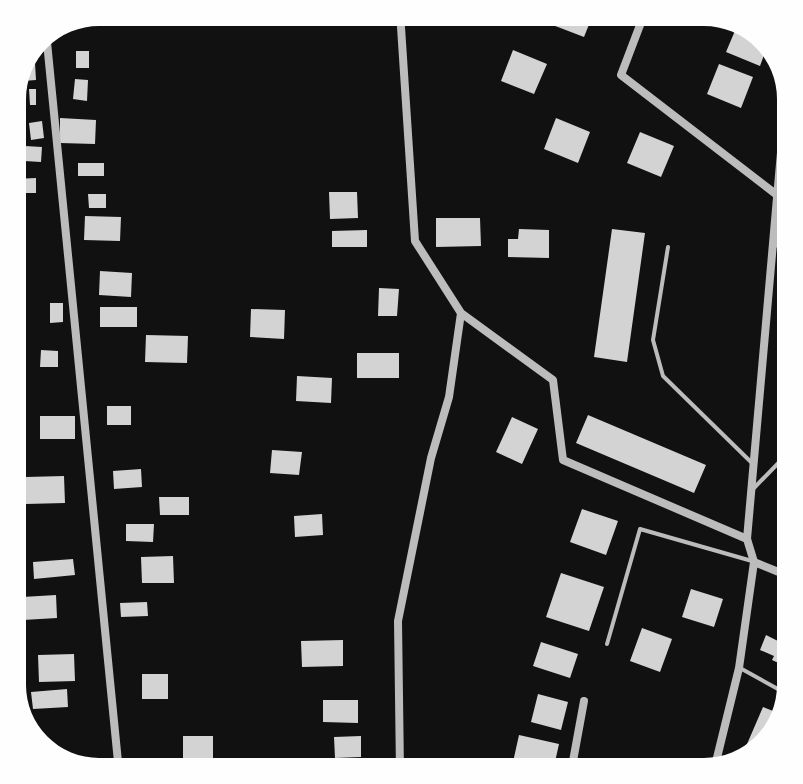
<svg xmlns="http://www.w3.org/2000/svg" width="803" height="784" font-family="Lora,serif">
<rect width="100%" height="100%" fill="#111"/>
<path fill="#d3d3d3" d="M327 12H362V19L326 16Z
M555 12H594L584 37 550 24Z
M737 26 769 41 760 66 726 52Z
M513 50 547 64 534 94 501 81Z
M76 51H89V68H76Z
M35 63 36 80 23 81 22 73 27 64Z
M719 64 753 77 741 108 707 94Z
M75 79 88 80 87 101 73 99Z
M29 89H36V105H30Z
M60 118 96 120 95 144 60 143Z
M556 118 590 132 578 163 544 149Z
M42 121 44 138 31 140 29 123Z
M640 132 674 146 661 177 627 163Z
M25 146 42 147 41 162 24 161Z
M78 163H104V176H78Z
M36 178V193H14V179Z
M329 192H357L358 218 330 219Z
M88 194H106V208H89Z
M85 216 121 217 120 241 84 240Z
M436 218H480L481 246 436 247Z
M12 222H22L21 240 12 239Z
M519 229 549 230V258L508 257V239H518Z
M612 229 645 233 627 362 594 357Z
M367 230V247H332V231Z
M100 271 132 273 131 297 99 295Z
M379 288 399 289 397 316H378Z
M50 303H63V322L50 323Z
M100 307H137V327H100Z
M251 309 285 310 284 339 250 337Z
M146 335 188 336 187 363 145 362Z
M41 350 58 351V367H40Z
M357 353H399V378H357Z
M791 374V414L777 408Z
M297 376 332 378 331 403 296 401Z
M107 406H131V425H107Z
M588 415 706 465 694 493 576 443Z
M40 416H75V439H40Z
M512 417 538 429 522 464 496 452Z
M272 450 302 452 299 475 270 473Z
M141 469 142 487 114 489 113 471Z
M64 476 65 503 26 504V477Z
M159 497H189V515H160Z
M582 509 618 521 606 555 570 542Z
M322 514 323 535 295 537 294 516Z
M126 524H154L153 542 126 541Z
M173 556 174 583H142L141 557Z
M73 559 75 575 34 579 33 562Z
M561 573 604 587 589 631 546 617Z
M691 589 723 599 714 627 682 617Z
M56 595 57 618 23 620 22 597Z
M147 602 148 616 121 617 120 603Z
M642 628 672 639 660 672 630 661Z
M784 633 791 635V663L789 662 787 667 772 660 774 656 760 650 766 635 780 642Z
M343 640V666L302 667 301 641Z
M541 642 578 654 570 678 533 666Z
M74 654 75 681 39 682 38 655Z
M142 674H168V699H142Z
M67 689 68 707 33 709 31 692Z
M538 694 568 702 561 730 531 722Z
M323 700H358V723L323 722Z
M763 707 778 713 762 750 741 758Z
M519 735 559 744 553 771 513 762Z
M183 736H213V772H183Z
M361 736V757L335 758 334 737Z
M316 766H351V772H316Z"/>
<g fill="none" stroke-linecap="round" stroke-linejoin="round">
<path stroke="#bcbcbc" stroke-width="4" d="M775 245 791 251
M668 247 653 340 663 376 752 463
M754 488 791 450
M607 644 640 529 752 561
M740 668 787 694"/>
<path stroke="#bcbcbc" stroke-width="8" d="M400 12 415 241 461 313 449 397 431 458 398 621 400 772
M645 12 621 75 777 195
M46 32 119 772
M461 313 553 380 563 460 747 539
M754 562 791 577
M714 770 739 668 754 562 747 539 787 84
M571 772 584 701"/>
</g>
<path d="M0 0H803V784H0ZM99 26H704A73 73 0 0 1 777 99V685A73 73 0 0 1 704 758H99A73 73 0 0 1 26 685V99A73 73 0 0 1 99 26Z" fill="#fefefe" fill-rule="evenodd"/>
</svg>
